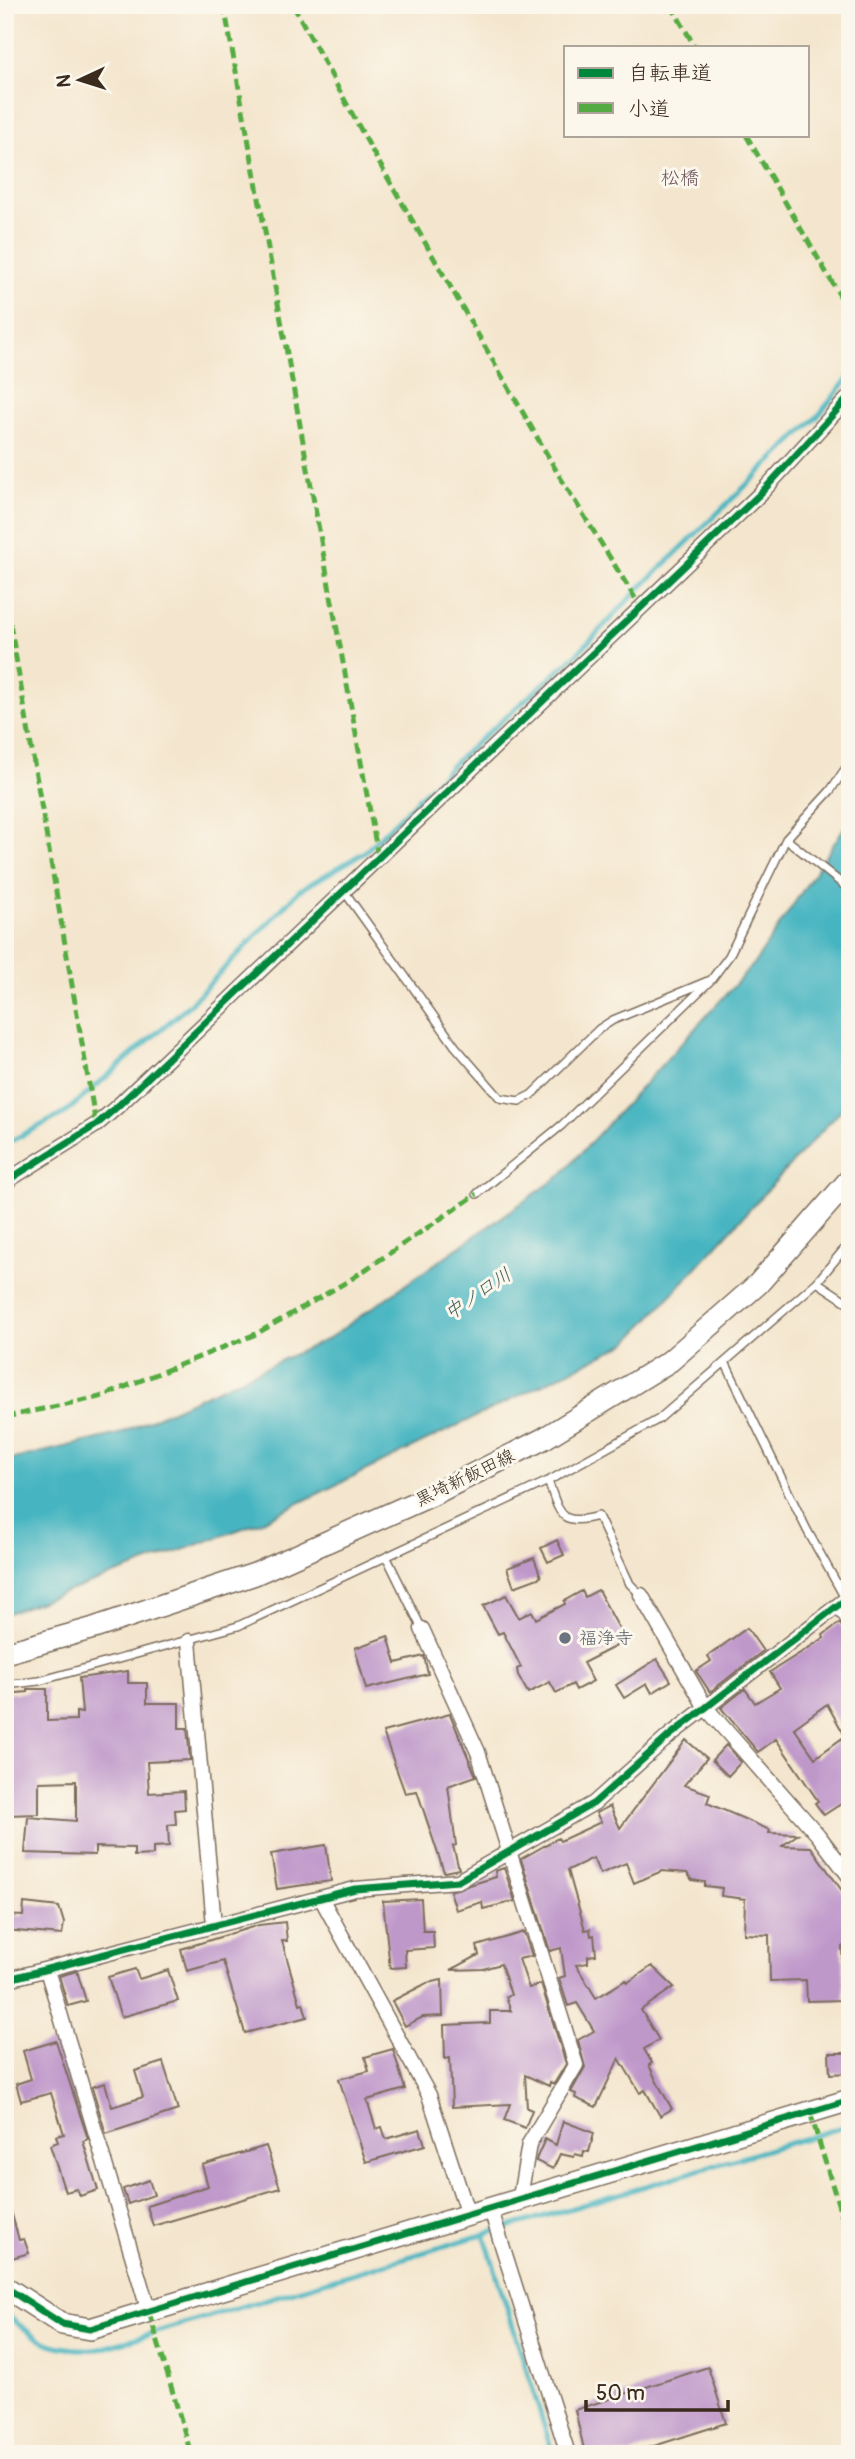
<svg xmlns="http://www.w3.org/2000/svg" width="855" height="2459" font-family="Pangolin,'Klee One',sans-serif">
<rect width="100%" height="100%" fill="#fbf7ec"/>
<filter id="ink" filterUnits="userSpaceOnUse"><feTurbulence type="fractalNoise" baseFrequency=".0143" numOctaves="2"/><feDisplacementMap in="SourceGraphic" scale="14" xChannelSelector="R" yChannelSelector="G"/><feConvolveMatrix kernelMatrix="1 2 1 2 8 2 1 2 1" color-interpolation-filters="sRGB"/></filter>
<filter id="wash" filterUnits="userSpaceOnUse"><feTurbulence type="fractalNoise" baseFrequency=".00686" numOctaves="4" result="noise"/><feDisplacementMap in="SourceGraphic" scale="28" xChannelSelector="R" yChannelSelector="G"/><feGaussianBlur stdDeviation="1.57" result="paint"/><feColorMatrix in="noise" values="0 0 0 0 0 0 0 0 0 0 0 0 0 0 0 0 0 1.4 0 .05"/><feComposite in="paint" operator="in"/></filter>
<g filter="url(#wash)">
<rect width="100%" height="100%" fill="#f4e6ce"/>
<path fill="#47b5c1" stroke="#417070" stroke-width="2" d="M850 819V1100L627 1343 260 1522 5 1614V1461L119 1434 328 1339 560 1176 754 964Z"/>
<g fill="none" stroke-linecap="round" stroke-linejoin="round">
<path stroke="#47b5c1" stroke-width="5" d="M5 1144 65 1113 190 1004 300 890 365 852 455 762 576 655 638 590 818 416 850 376
M484 2234 553 2454
M5 2314C43 2343 51 2351 100 2349L850 2125"/>
</g>
<g id="blocks">
<path fill="#bf98ca" fill-rule="evenodd" d="M557 1540 564 1555 548 1562 541 1548Z
M534 1558 541 1577 514 1587 507 1568Z
M598 1590 626 1641 583 1663 593 1681 576 1690 573 1684 556 1693 550 1682 528 1693 518 1675 517 1669 521 1667 503 1632 498 1634 483 1606 506 1595 519 1618 532 1611 536 1619 565 1604 564 1601 582 1591 585 1597Z
M839 1623 850 1635V1798L824 1815 815 1803 818 1801 776 1739 758 1752 721 1708 745 1689 755 1703 780 1688 770 1672 824 1638 823 1635ZM827 1704 845 1736 815 1758 794 1728Z
M747 1628 763 1651 710 1692 696 1671 711 1661 708 1656Z
M388 1636 396 1663 424 1656 428 1674 366 1689 355 1648Z
M657 1659 671 1681 652 1693 647 1684 624 1698 616 1685Z
M128 1671V1683H147V1703H179V1728H187L190 1760 147 1762 149 1793 184 1791 185 1809 175 1810 176 1824 168 1825 169 1846 153 1847V1855L134 1856V1848L95 1847V1855L25 1853 28 1817 76 1821V1781L39 1782V1814L5 1815V1694L28 1692V1689H47V1721L76 1720V1712L82 1713 79 1678Z
M450 1714 476 1776 448 1786 456 1845 453 1846 459 1869 444 1872 417 1791 405 1793 383 1732Z
M686 1740 707 1758 684 1785 710 1794 707 1803 770 1830 769 1833 798 1834 782 1846 811 1847 850 1902V1941L842 1947 844 2000 807 2001 806 1980 770 1981 769 1935 744 1934 745 1899 721 1896 722 1888 705 1886V1882L692 1880 687 1873 662 1871 634 1883 626 1863 600 1874 593 1858 568 1870 585 1930 590 1929 591 1936 594 1935 596 1955 588 1956V1963L576 1965 596 1998 626 1980 627 1983 652 1966 674 1987 641 2010 659 2040 644 2049 652 2063 649 2065 657 2082 672 2109 660 2116 645 2090 640 2093 619 2058 596 2107 575 2098 576 2094 571 2092 585 2067 578 2040 594 2031 577 2003 568 2006 559 1978 565 1976 561 1948 550 1951 521 1859 558 1838 560 1841 601 1822 596 1813 610 1806 620 1828Z
M726 1745 741 1762 728 1776 712 1760Z
M326 1845 331 1881 277 1889 271 1854Z
M504 1868 515 1901 483 1909 482 1902 456 1910 450 1891 496 1877 495 1871Z
M421 1899 423 1931H433L434 1948 405 1950 406 1967 390 1968 383 1901Z
M24 1903 59 1907 64 1923 62 1935 5 1930V1915L23 1916Z
M285 1922 287 1941H282L300 2004 303 2003 307 2017 245 2033 223 1961 187 1971 181 1949 259 1925Z
M524 1932 532 1956 519 1959 529 1988 541 1984 566 2064 554 2084 550 2082 549 2086 525 2075 527 2108 532 2110 525 2128 504 2120 510 2104 452 2107 450 2058 445 2059 444 2025 490 2023V2011H511L506 1997 511 1995 501 1964 483 1969 451 1970 479 1955 477 1946Z
M135 1969 139 1979 168 1970 178 2001 121 2017 108 1977Z
M77 1971 86 2001 68 2006 59 1976Z
M442 1980 443 2016 423 2017 405 2026 392 2001 427 1983Z
M56 2041 88 2139 83 2141 98 2190 80 2196 77 2189 65 2192 50 2145 58 2142 56 2136 64 2134 51 2093 21 2101 16 2084 31 2079 23 2051Z
M393 2049 405 2089 367 2100 376 2129 382 2127 386 2139 420 2129 425 2145 366 2162 339 2079 369 2071 365 2057Z
M829 2053H850V2073L830 2074Z
M163 2062 178 2110 106 2134 92 2087 105 2083 112 2107 143 2097 135 2071Z
M563 2121 594 2133 589 2152 584 2151 583 2156 575 2154 574 2157 560 2154 553 2169 536 2161 537 2157 545 2139 556 2145Z
M266 2146 280 2188 153 2226 147 2206 208 2186 202 2165Z
M149 2180 154 2195 128 2204 123 2189Z
M5 2207H10L19 2240 24 2239 29 2253 5 2260Z
M708 2367 726 2423 629 2454H585L575 2410Z"/>
</g>
</g>
<g filter="url(#ink)">
<use href="#blocks" fill-opacity="0" stroke="#7c6c5c" stroke-width="2"/>
<g fill="none" stroke-linecap="round" stroke-linejoin="round">
<defs>
<path id="lane" d="M786 839 850 890
M344 891 455 1046 500 1098 519 1101 531 1095 599 1029 613 1020 708 981
M477 1194 562 1125 711 980 729 956 786 839 830 791 850 762
M817 1282 850 1304
M726 1364 807 1530 846 1600
M548 1481C560 1513 559 1527 598 1516L630 1584 641 1595
M387 1558 422 1629
M5 1685 39 1681 238 1626 548 1481 659 1419 817 1282 850 1242"/>
<path id="street" d="M5 1182 96 1125 119 1105 761 493 850 396
M641 1595 706 1708 818 1835 850 1877
M839 1606 850 1622
M422 1629 478 1752 576 2065 529 2144 520 2197
M189 1641 214 1925
M321 1898 429 2095 468 2215
M47 1970 149 2312
M5 1980 355 1889 458 1881 594 1803 669 1736 850 1596
M490 2207 568 2454"/>
<path id="secondary" d="M5 1653 94 1628 255 1574 432 1495 543 1439 670 1361 758 1284 850 1179
M5 2287 62 2324 90 2329 850 2100"/>
</defs>
<use href="#lane" stroke="#7c6c5c" stroke-width="10"/>
<use href="#street" stroke="#7c6c5c" stroke-width="17"/>
<use href="#secondary" stroke="#7c6c5c" stroke-width="24"/>
<use href="#lane" stroke="#fff" stroke-width="7"/>
<use href="#street" stroke="#fff" stroke-width="14"/>
<use href="#secondary" stroke="#fff" stroke-width="21"/>
<path stroke="#55ab43" stroke-width="5" stroke-dasharray="10 5" stroke-linecap="butt" d="M224 5 378 856
M293 5 374 154 560 477 640 606
M671 5 695 47
M746 135 850 313
M5 594 96 1125
M5 1417 100 1397 256 1334 350 1280 477 1194
M810 2112 850 2243
M149 2312 191 2454"/>
<defs>
<path id="cycleway" d="M5 1182 96 1125 119 1105 761 493 850 396
M5 1980 355 1889 458 1881 594 1803 669 1736 850 1596
M5 2287 62 2324 90 2329 850 2100"/>
</defs>
<use href="#cycleway" stroke="#fbf7ec" stroke-width="11"/>
<use href="#cycleway" stroke="#00873e" stroke-width="7"/>
</g>
</g>
<circle fill="#6b7280" stroke="#fbf7ec" stroke-width="2.5" cx="565" cy="1638" r="7"/>
<g text-anchor="middle" dominant-baseline="central" stroke-width="6" stroke-linejoin="round" paint-order="stroke">
<g font-size="18" fill="#3b2a1e" stroke="#fbf7ec">
<text transform="translate(465 1478) rotate(-26)">黒埼新飯田線</text>
</g>
<g font-size="18" fill="#5b616d" stroke="#fbf7ec" text-anchor="start">
<text x="579" y="1638">福浄寺</text>
</g>
<g font-size="19" fill="#69505a" stroke="#fbf7ec">
<text x="680" y="178">松橋</text>
</g>
<g font-size="19" font-style="italic" fill="#3f5b57" stroke="#fbf7ec">
<text transform="translate(478 1294) rotate(-34)">中ノ口川</text>
</g>
</g>
<rect width="855" height="2459" fill="none" stroke="#fbf7ec" stroke-width="28"/>
<rect x="564" y="46" width="245" height="91" fill="#fbf7ec" stroke="#aea59a" stroke-width="2"/>
<rect x="578" y="68" width="35" height="10" fill="#00873e" stroke="#aea59a" stroke-width="2"/>
<text x="628" y="80" font-size="21" fill="#3b2a1e">自転車道</text>
<rect x="578" y="103" width="35" height="10" fill="#55ab43" stroke="#aea59a" stroke-width="2"/>
<text x="628" y="116" font-size="21" fill="#3b2a1e">小道</text>
<g transform="translate(80 80) rotate(266)" stroke="#fbf7ec" stroke-width="5" paint-order="stroke">
<path d="M0-5L12 26L0 18L-12 26Z" fill="#3b2a1e"/>
<text y="-10" font-size="19" font-weight="bold" text-anchor="middle" fill="#3b2a1e">N</text>
</g>
<path d="M586 2400v10h142v-10" fill="none" stroke="#3b2a1e" stroke-width="3.5"/>
<text x="596" y="2400" font-size="21" fill="#3b2a1e" stroke="#fbf7ec" stroke-width="5" paint-order="stroke">50 m</text>
</svg>
